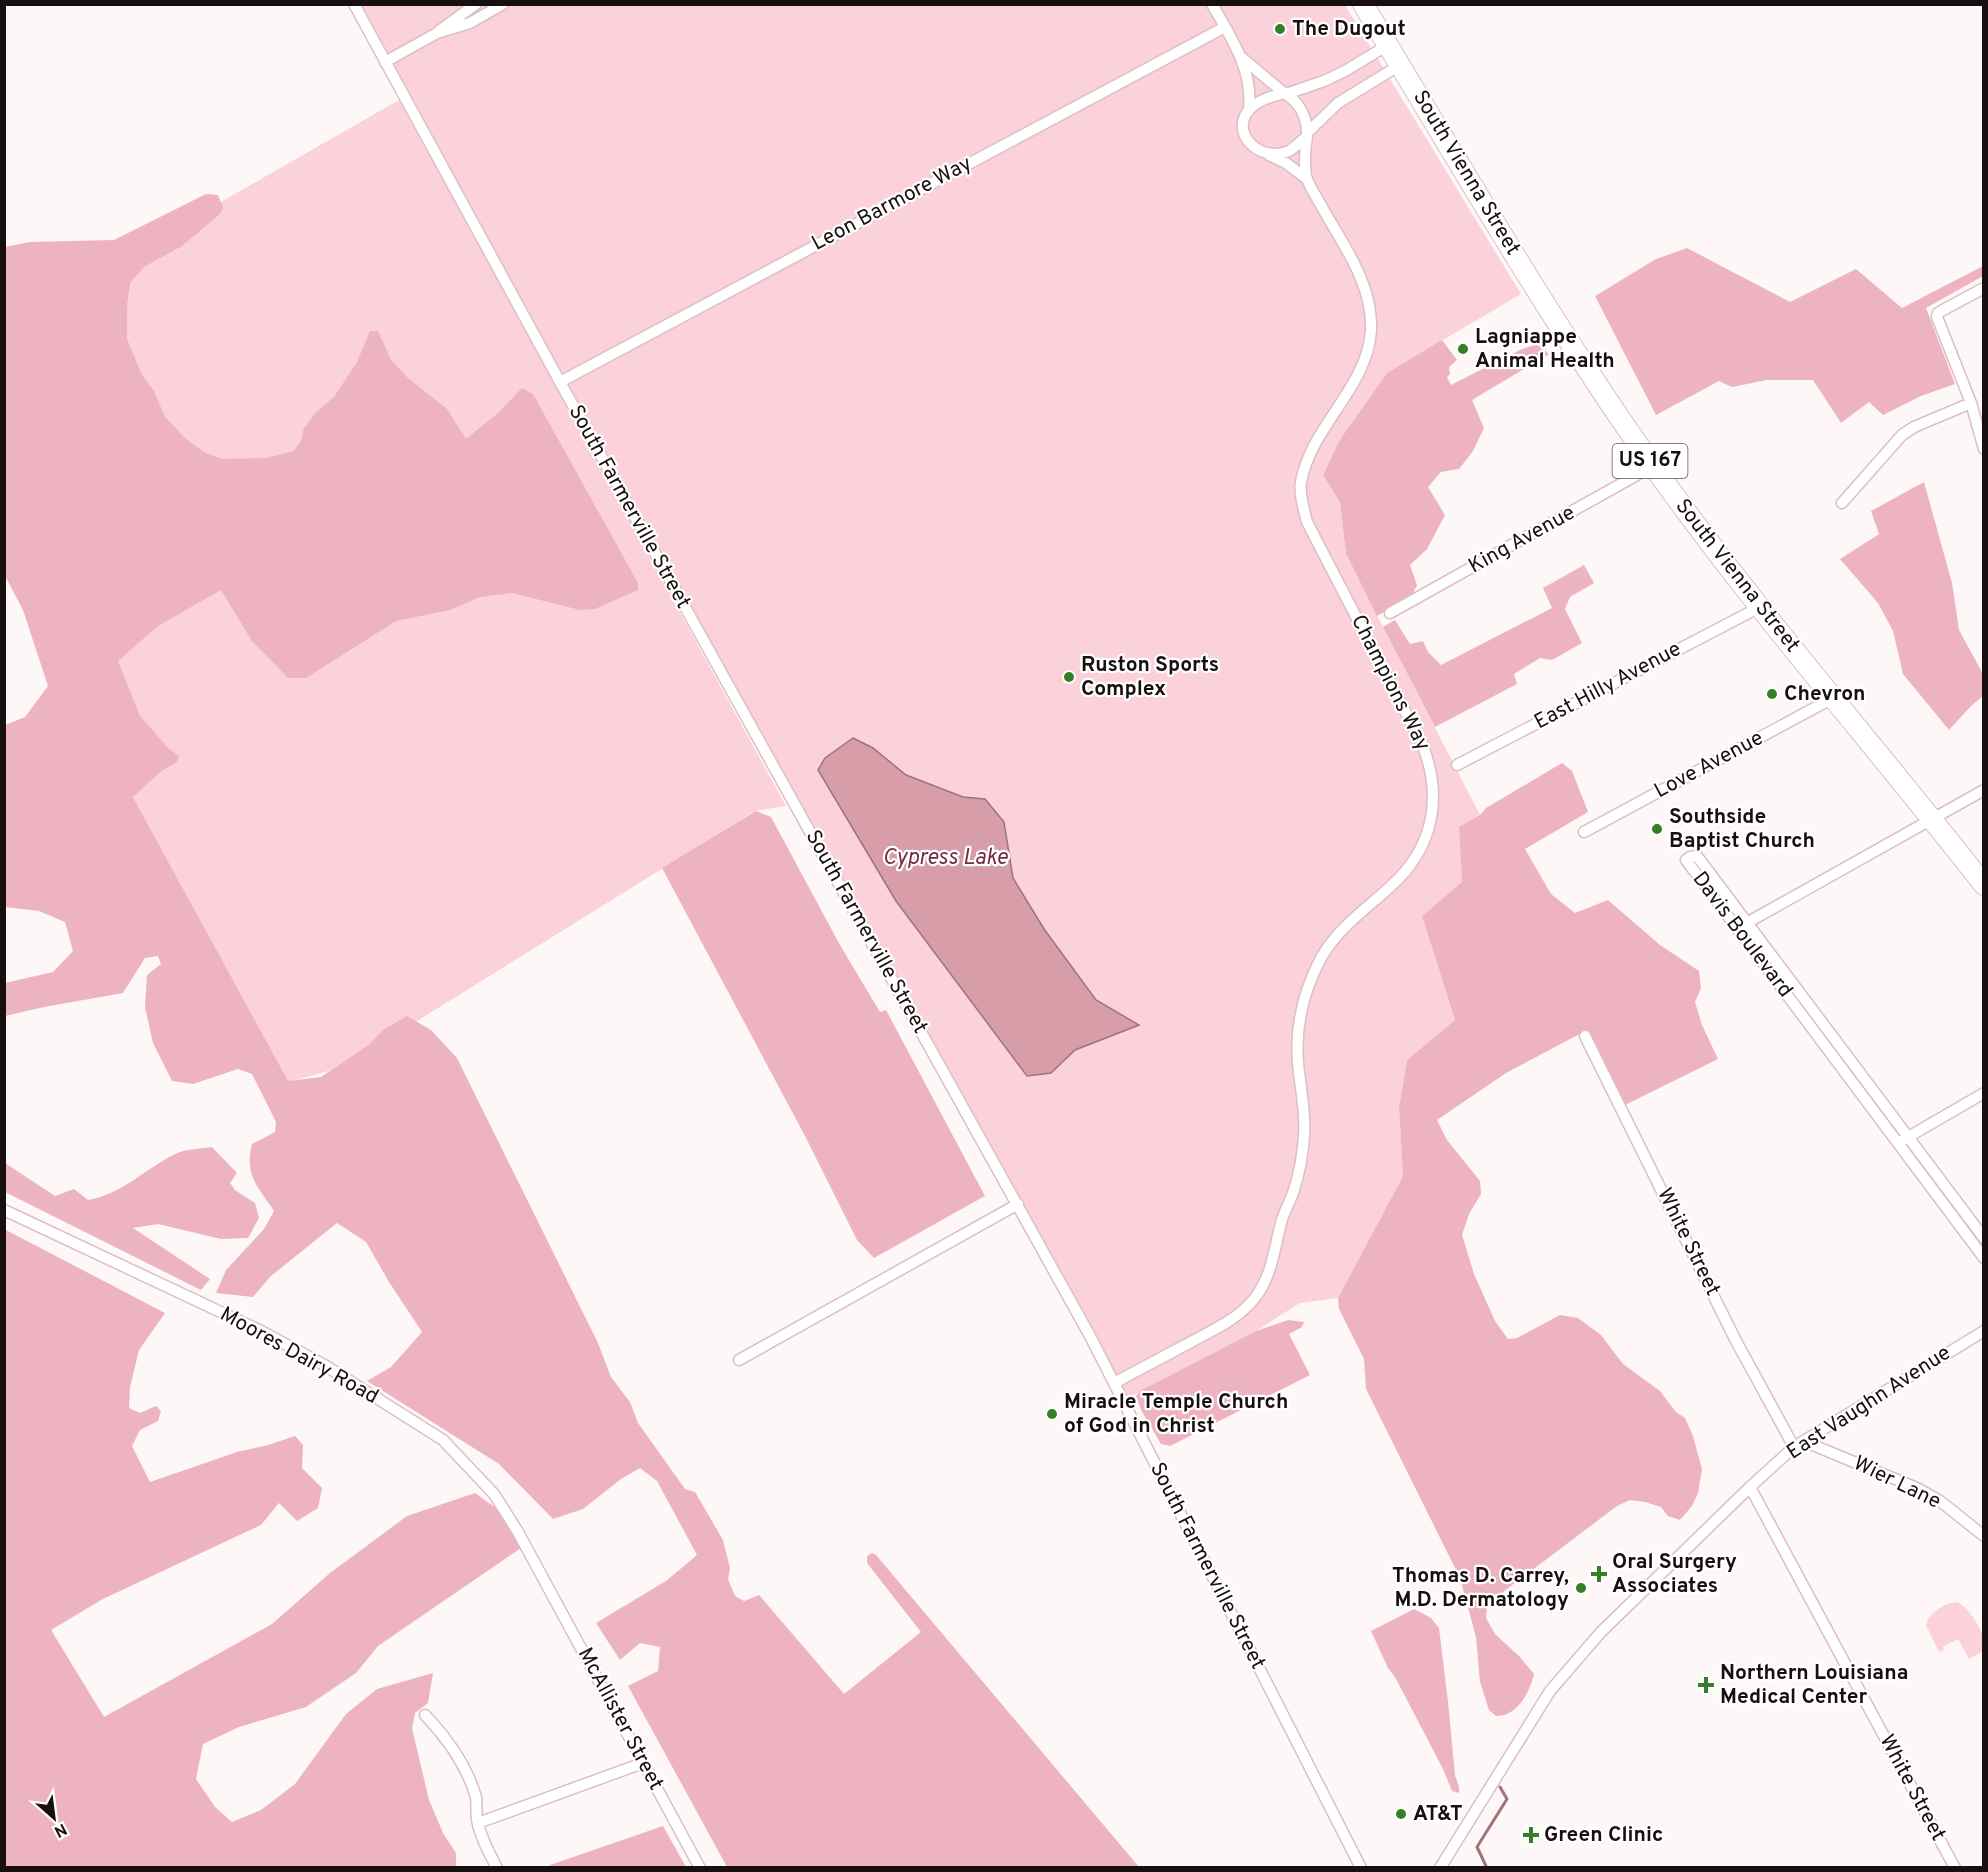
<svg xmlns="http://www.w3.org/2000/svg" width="1988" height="1872" font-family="Overpass,sans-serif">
<rect width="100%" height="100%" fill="#fdf7f8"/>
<path fill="#fbd1da" d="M1240 4 1345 5 1521 294 1387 373 1339 441 1323 475 1340 501 1346 555 1480 815 1459 828 1462 882 1422 916 1455 1020 1407 1060 1399 1108 1403 1176 1338 1298 1300 1303 1256 1331 1128 1398 1104 1350 579 405 361 5Z
M399 100 786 806 755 811 343 1067 288 1082 5 561 4 326Z
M1956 1602C1967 1605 1980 1626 1983 1636 1984 1641 1983 1647 1983 1651L1969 1659 1958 1639 1943 1647 1944 1650 1939 1652 1926 1625C1929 1612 1944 1604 1956 1602Z"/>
<path fill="#eeb3c0" d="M206 194 218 195 223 207 220 214 182 246 144 267 130 283 127 305V339L142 375 154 391 165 417 185 438 204 452 222 459 266 458 294 451 302 439 303 430 316 412 334 397 357 362 370 331H378L391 360 408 378 447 409 466 439 498 413 522 388 533 394 638 583V590L595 609 580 610 512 593 480 597 450 610 396 621 306 678H288L252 641 221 590 158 626 118 661 140 716 168 748 179 756 177 762 160 772 133 797 288 1081 321 1077 370 1044 383 1030 407 1016 431 1030 457 1058 598 1343 611 1377 630 1402 638 1423 685 1489 695 1492 723 1540 730 1568 728 1579 735 1596 744 1601 759 1595 844 1694 921 1632 867 1563V1556L872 1553 876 1555 1139 1867H727L628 1686 658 1671 660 1647 640 1643 620 1660 596 1623 666 1581 697 1555 657 1481 640 1468 621 1479 583 1509 553 1519 499 1464 367 1381 391 1367 422 1332 389 1282 366 1242 337 1223 271 1276 253 1297 216 1293 226 1270 264 1229 274 1211C258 1186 244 1176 252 1144L275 1132 276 1122 252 1074 238 1069 193 1084 172 1081 153 1043 145 1007 147 975 161 964 158 956 145 958 123 993 44 1007 5 1016V983L53 972 73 951 65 922 39 911 5 907V725L25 717 48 686 23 610 5 576V247L30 242 114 240Z
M1687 248 1790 302 1856 269 1902 308 1983 266V276L1926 308 1955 384 1921 396 1883 415 1869 402 1841 423 1813 380H1767L1732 387 1719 381 1656 415 1595 296 1656 259Z
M1442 340 1457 360 1449 367 1450 374 1447 377 1451 385 1520 350 1537 344 1549 354 1472 400 1484 428 1473 451 1459 469 1441 472 1428 487 1445 515 1427 549 1410 565 1417 585 1411 597 1377 616 1346 554 1340 502 1323 475 1339 441 1387 373Z
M1924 482 1952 583 1959 630 1983 674V696L1971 706 1949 730 1903 674 1893 631 1878 603 1840 559 1879 534 1871 511Z
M1584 565 1594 583 1570 597 1565 609 1582 643 1552 660 1540 658 1514 674 1517 684 1435 727 1383 627 1395 620 1410 644 1423 641 1428 652 1441 665 1552 608 1543 588Z
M1562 763 1572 771 1588 812 1525 849 1551 894 1575 913 1608 900 1660 945 1699 971 1701 988 1695 1002 1702 1025 1718 1059 1625 1105 1587 1030 1506 1073 1437 1120 1447 1140 1480 1181 1481 1194 1469 1214 1462 1235 1474 1274 1495 1321 1508 1339 1517 1338 1560 1315 1578 1318 1601 1335 1623 1364 1660 1391 1676 1412 1685 1418 1693 1436 1702 1469 1698 1493 1692 1506 1680 1520 1668 1516 1661 1507 1645 1502 1630 1500 1617 1506 1503 1592 1487 1607 1486 1618 1495 1634 1519 1656 1534 1674C1530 1692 1518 1716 1496 1716L1489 1710 1480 1682 1476 1637 1460 1578 1366 1389 1364 1359 1339 1309 1338 1298 1403 1176 1399 1108 1407 1060 1455 1020 1422 916 1462 882 1459 827 1480 815 1486 808Z
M756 811 771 817 840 945 880 1012 886 1010 985 1196 874 1258 857 1240 805 1136 662 868Z
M212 1147 237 1173 230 1183 235 1190 255 1203 259 1218 248 1238 221 1239 158 1224 133 1228 210 1279 201 1290 5 1192V1163L55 1196 74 1189 88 1200C122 1194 145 1169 175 1154 185 1149 200 1149 212 1147Z
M4 1229 165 1313 139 1350 130 1387 129 1408 140 1413 156 1406 161 1411 158 1421 140 1430 132 1446 150 1482 237 1452 268 1445 295 1436 303 1445 302 1468 322 1488 318 1508 297 1521 279 1503 261 1525 103 1599 51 1630 104 1717 272 1624 330 1573 407 1516 475 1493 500 1511 521 1548 378 1646 356 1673 306 1707 239 1727 203 1744 196 1779 215 1807 232 1822 261 1810 295 1784 346 1714 377 1689 433 1673 428 1703 415 1713 412 1728 429 1800 443 1833 456 1853V1867H5Z
M1288 1320 1304 1322 1302 1327 1289 1334 1310 1375 1170 1446 1161 1444 1141 1410 1136 1396 1140 1391 1256 1331Z
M1414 1609 1431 1618 1439 1628 1448 1702 1455 1775 1459 1787V1793L1452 1791 1443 1769 1395 1677 1388 1668 1371 1631Z
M663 1826 686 1867H549L550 1865Z"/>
<path fill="#d79eaa" stroke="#9e737c" stroke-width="1.5" d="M853 738 873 748 906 775 963 797 985 799 1004 822 1013 878 1044 929 1096 1000 1139 1025 1075 1050 1051 1073 1027 1076 896 901 818 770 825 758Z"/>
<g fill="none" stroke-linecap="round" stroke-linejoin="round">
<path stroke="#9e737c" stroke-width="3" d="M1487 1868 1477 1847 1507 1799 1500 1787"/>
<defs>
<path id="street" d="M354 4 560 382 1090 1336 1361 1868
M1212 4C1231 38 1253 69 1249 109
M439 31 476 4
M1241 57 1284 93
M385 62 437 33 470 23 503 4
M1284 93C1299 101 1308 118 1307 136 1301 141 1296 147 1289 151 1260 164 1228 132 1250 109 1258 100 1273 96 1284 93Z
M1286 94 1324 81 1345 71 1388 45
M1307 133 1338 103 1400 65
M1269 155 1286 163 1307 179
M1984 288 1943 310 1938 313 1937 317 1971 403 1984 449
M560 382 1225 27
M1842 503 1902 435 1914 427 1971 403
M1390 613 1653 466
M1457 765 1758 608
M1584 832 1833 698
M1743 925 1984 790
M1585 1036 1736 1341 1794 1447
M1903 1140 1984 1093
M4 1210 261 1331 326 1366 443 1440 494 1494 518 1532 700 1868
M1984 1238 1697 856 1690 857 1686 860 1984 1258
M739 1360 1018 1204
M1114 1383C1140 1369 1165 1356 1191 1342 1213 1330 1238 1319 1254 1299 1271 1278 1274 1252 1280 1227 1282 1215 1289 1204 1293 1193 1299 1175 1303 1154 1304 1135 1306 1111 1300 1087 1298 1063 1295 1026 1304 990 1321 958 1338 928 1366 909 1391 886 1433 848 1443 799 1423 746L1307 522C1304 509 1299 495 1301 482 1311 426 1368 387 1371 330 1373 285 1344 246 1323 209 1318 199 1309 187 1306 176 1304 163 1305 149 1307 136
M1803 1441 1917 1488 1940 1501 1984 1536
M1750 1487 1955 1868
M425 1715C447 1738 467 1766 476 1797 477 1805 476 1813 477 1820 480 1836 489 1853 497 1868
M478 1823 643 1763
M1440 1868 1550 1691 1601 1632 1750 1487 1794 1447 1984 1331"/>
<path id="highway" d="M1363 4C1457 159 1547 316 1651 463 1755 610 1874 744 1984 885"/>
</defs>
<use href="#street" stroke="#dcbfc5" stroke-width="13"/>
<use href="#highway" stroke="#dcbfc5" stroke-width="22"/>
<use href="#street" stroke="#fff" stroke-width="10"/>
<use href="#highway" stroke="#fff" stroke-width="20"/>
</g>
<g fill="#357f26" stroke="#fff" stroke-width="2">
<circle cx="1280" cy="29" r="6"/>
<circle cx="1463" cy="349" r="6"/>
<circle cx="1069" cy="677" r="6"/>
<circle cx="1772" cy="694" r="6"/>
<circle cx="1657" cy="829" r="6"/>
<circle cx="1052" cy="1414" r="6"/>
<path d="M1596 1565h6v6h6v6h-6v6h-6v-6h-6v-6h6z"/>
<circle cx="1581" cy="1588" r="6"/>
<path d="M1703 1676h6v6h6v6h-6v6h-6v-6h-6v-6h6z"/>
<circle cx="1401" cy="1814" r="6"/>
<path d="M1528 1826h6v6h6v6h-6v6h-6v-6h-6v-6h6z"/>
</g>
<g text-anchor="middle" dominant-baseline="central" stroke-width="4.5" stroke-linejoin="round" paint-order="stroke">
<rect fill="#fff" stroke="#5d5758" stroke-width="1.5" x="1612.5" y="444" width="75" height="34" rx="4.5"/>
<g font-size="20" font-weight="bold" fill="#180f11">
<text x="1650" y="461">US 167</text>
</g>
<g font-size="21" font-weight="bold" fill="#180f11" stroke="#fff" text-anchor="start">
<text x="1292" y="29">The Dugout</text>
<text x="1475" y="337">Lagniappe<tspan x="1475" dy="24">Animal Health</tspan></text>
<text x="1081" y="665">Ruston Sports<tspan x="1081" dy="24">Complex</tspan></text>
<text x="1784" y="694">Chevron</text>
<text x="1669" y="817">Southside<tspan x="1669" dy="24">Baptist Church</tspan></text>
<text x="1064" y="1402">Miracle Temple Church<tspan x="1064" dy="24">of God in Christ</tspan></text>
<text x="1612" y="1562">Oral Surgery<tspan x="1612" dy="24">Associates</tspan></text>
<text x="1569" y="1576" text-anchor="end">Thomas D. Carrey,<tspan x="1569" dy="24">M.D. Dermatology</tspan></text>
<text x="1720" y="1673">Northern Louisiana<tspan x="1720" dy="24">Medical Center</tspan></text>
<text x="1413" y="1814">AT&amp;T</text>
<text x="1544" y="1835">Green Clinic</text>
</g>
<g font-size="21" fill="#180f11" stroke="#fff">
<text transform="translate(1466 173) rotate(59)">South Vienna Street</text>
<text transform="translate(892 204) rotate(-28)">Leon Barmore Way</text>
<text transform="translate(629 507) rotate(61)">South Farmerville Street</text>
<text transform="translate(1522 540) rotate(-29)">King Avenue</text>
<text transform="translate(1737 576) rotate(52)">South Vienna Street</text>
<text transform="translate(1390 683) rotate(63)">Champions Way</text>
<text transform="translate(1608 686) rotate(-28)">East Hilly Avenue</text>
<text transform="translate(1709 765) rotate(-28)">Love Avenue</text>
<text transform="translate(866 932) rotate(61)">South Farmerville Street</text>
<text transform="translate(1742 935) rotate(53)">Davis Boulevard</text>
<text transform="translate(1688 1242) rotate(64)">White Street</text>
<text transform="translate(299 1356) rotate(29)">Moores Dairy Road</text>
<text transform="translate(1869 1403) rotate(-33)">East Vaughn Avenue</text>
<text transform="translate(1897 1483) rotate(26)">Wier Lane</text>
<text transform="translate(1207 1566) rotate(63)">South Farmerville Street</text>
<text transform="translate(620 1719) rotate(62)">McAllister Street</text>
<text transform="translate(1912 1788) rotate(62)">White Street</text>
</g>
<g font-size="22" font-style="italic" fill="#732d42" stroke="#fff">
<text x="945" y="858">Cypress Lake</text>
</g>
</g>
<rect width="1988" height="1872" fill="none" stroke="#180f11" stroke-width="12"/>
<g transform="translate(54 1818) rotate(152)" stroke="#ffffff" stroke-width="4.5" paint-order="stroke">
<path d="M0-4.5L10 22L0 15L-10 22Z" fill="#180f11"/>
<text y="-9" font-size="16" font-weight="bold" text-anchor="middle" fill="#180f11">N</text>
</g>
</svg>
